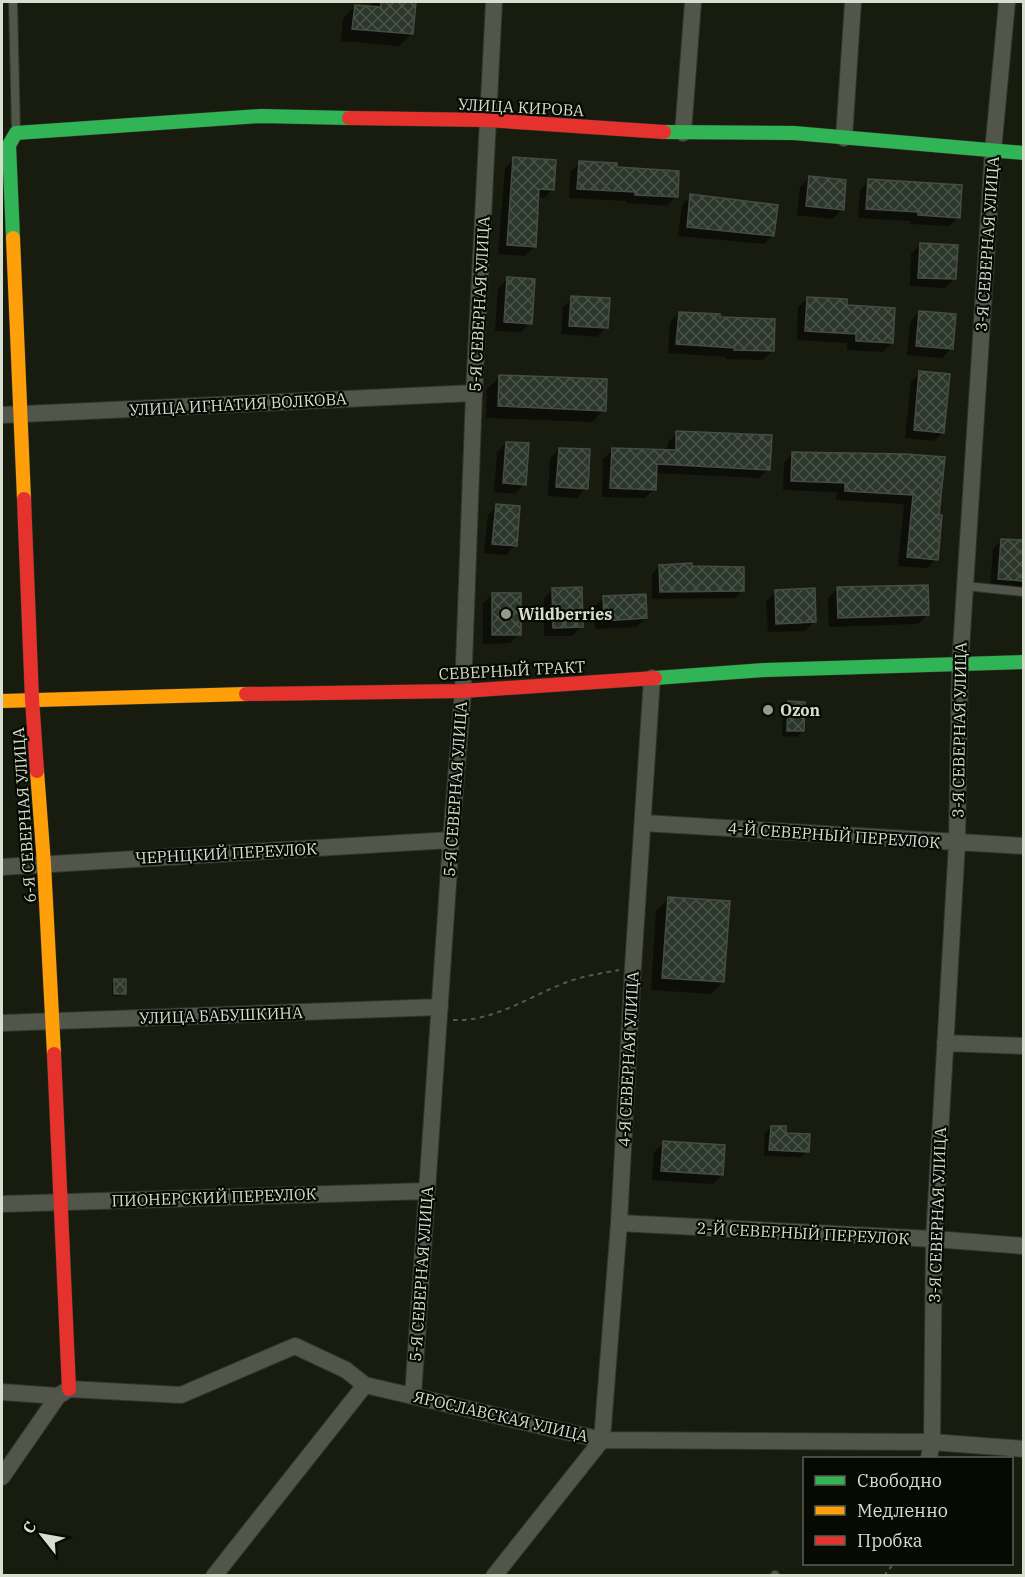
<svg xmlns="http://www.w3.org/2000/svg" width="1025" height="1577" font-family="'IBM Plex Serif',serif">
<defs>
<pattern id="building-cross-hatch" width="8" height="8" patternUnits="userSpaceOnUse" patternTransform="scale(1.5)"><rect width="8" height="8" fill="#2c372b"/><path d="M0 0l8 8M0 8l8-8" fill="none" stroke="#4a5449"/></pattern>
</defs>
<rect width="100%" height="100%" fill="#181c0e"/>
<path fill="#0007" d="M370 2H414L412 33 399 46 341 41 343 19 355 6 370 7Z
M514 159 553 189 544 198H537L535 246 525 256 498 254 505 168Z
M579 163 615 169 676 196 667 206 626 203V201L569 198 570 172Z
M809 178 842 209 833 219 797 215 800 187Z
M869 181 959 217 949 226 910 224V221L858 218 860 190Z
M691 196 773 235 764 244 678 236 682 205Z
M921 244 954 279 945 288 910 286 911 254Z
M508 279 530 323 521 332 495 331 498 288Z
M572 298 606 327 597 337 561 334 563 307Z
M808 298 845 307 892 342 883 352 847 350V343L797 340 798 307Z
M919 312 951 349 942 358 907 355 910 322Z
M679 313 718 318 772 351 763 360 726 359V357L668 353 670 322Z
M920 373 943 432 934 441 905 438 911 382Z
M500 376 604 410 592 422 486 418 487 389Z
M677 433 768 469 759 478 655 473 654 489 645 498 602 497 603 459 612 450 667 452 668 442Z
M506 443 524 484 515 494 494 492 497 452Z
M559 449 586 488 577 498 548 496 550 458Z
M793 453 943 459 938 516 936 559 927 568 898 566 904 504 836 500 837 492 783 490 784 463Z
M497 506 515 545 506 555 484 553 488 515Z
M1002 540 1024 542V591L990 588 993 549Z
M659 566 691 568 742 590 735 598 652 599V574Z
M838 588 927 615 918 624 829 627 828 598Z
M553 589 581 627 572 636H544V598Z
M776 592 815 621 805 631 768 632 766 601Z
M492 594 519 634 510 643 483 644V603Z
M604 598 646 618 636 627 595 629 594 607Z
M789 702 802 731 797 737 782 736 783 708Z
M669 899 723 982 711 994 651 990 656 911Z
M115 980 124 994 122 996H112V983Z
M771 1127 784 1134 807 1151 801 1157 764 1156 765 1133Z
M663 1143 722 1175 713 1184 652 1180 654 1152Z"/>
<path fill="url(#building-cross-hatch)" stroke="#454c42" stroke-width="1.5" d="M381 2H416L413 34 352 29 355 5 381 7Z
M513 157 556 160 554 190 539 189 536 247 507 245Z
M579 161 617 163V167L679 171 678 197 635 195V192L577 189Z
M809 176 846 180 844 210 806 206Z
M868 179 962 185 960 218 918 215V212L866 209Z
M690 194 778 205 774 236 687 227Z
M920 243 958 245 956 279 918 278Z
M507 277 535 279 532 324 504 322Z
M571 296 610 298 608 328 569 326Z
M807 297 847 299V305L895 308 893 343 856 341V334L805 331Z
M919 311 956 314 953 349 916 346Z
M679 312 720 314V317L775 319 774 351 734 350 735 348 676 344Z
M919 371 950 374 944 433 914 430Z
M499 375 607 379 606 411 498 406Z
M676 431 772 435 770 470 657 464 656 490 610 488 612 448 676 450Z
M506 442 529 443 526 485 503 483Z
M559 448 590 449 588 489 556 487Z
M792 452 906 454 945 457 939 515H942L938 560 907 557 913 495 845 491V483L791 481Z
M496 504 520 506 517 546 492 544Z
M1001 539 1023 540V581L998 579Z
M692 563V566L744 567V591L660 592 659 565Z
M928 585 929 615 838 618 837 587Z
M582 587 583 627 553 628 552 588Z
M815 588 816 622 776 624 775 590Z
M492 593H521V635H492Z
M646 594 647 618 604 621 603 596Z
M788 701 805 702 804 731H787Z
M668 897 730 901 724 982 662 978Z
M114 979H126V994H114Z
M771 1126H786V1133L810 1134 809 1152 769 1150Z
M663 1141 725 1145 723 1175 661 1171Z"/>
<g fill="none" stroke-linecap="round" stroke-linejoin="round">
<defs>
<path id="lane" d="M13 2 16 132
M965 586 1024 592
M774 1576 775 1575"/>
<path id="street" d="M683 133 693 2
M844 138 853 2
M2 415 474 393
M644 823 1024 846
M2 867 451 840
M2 1023 440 1007
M945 1043 1024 1046
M2 1204 427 1191
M619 1223 934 1239 1024 1246
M2 1392 58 1396 69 1389 181 1395 295 1346 346 1370 365 1385 602 1440 932 1442 1024 1449
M413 1396 451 840 463 691 474 393 494 2
M929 1458 932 1442 934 1239 957 843 960 665 993 151 1007 2
M2 1477 58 1396
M214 1576 365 1385
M494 1576 602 1440 619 1223 633 967 652 678"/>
<path id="fast" d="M664 132 794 133 1024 153
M13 238 9 145 16 133 261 116 349 118
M655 678 765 670 1024 662"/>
<path id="slow" d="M13 238 24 499
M2 701 246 694
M37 771 44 864 54 1054"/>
<path id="jam" d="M349 118 487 120 664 132
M24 499 32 699 37 771
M246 694 463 691 655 678
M54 1054 69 1389"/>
</defs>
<use href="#lane" stroke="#32352b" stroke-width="10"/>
<use href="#street" stroke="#32352b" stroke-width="18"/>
<use href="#fast" stroke="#32352b" stroke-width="15"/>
<use href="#slow" stroke="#32352b" stroke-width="15"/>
<use href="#jam" stroke="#32352b" stroke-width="15"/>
<path stroke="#55584f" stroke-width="2" stroke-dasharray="4.5 4.5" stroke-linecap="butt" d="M453 1020C496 1022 534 993 573 980 588 975 604 973 619 970
M884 1576 893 1564"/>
<use href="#lane" stroke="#52554a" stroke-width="8"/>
<use href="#street" stroke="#52554a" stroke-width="16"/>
<use href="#fast" stroke="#30b455" stroke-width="14"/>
<use href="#slow" stroke="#ff9f0a" stroke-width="14"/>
<use href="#jam" stroke="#e5322d" stroke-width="14"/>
</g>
<g fill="#959a8a" stroke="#070a02" stroke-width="2">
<circle cx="506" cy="614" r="6"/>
<circle cx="768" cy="710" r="6"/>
</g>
<g text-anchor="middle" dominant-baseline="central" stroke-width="4.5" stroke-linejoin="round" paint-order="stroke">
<g font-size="16" fill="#d8decd" stroke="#070a02">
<text transform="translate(521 107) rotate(3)">УЛИЦА КИРОВА</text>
<text transform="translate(987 244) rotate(-86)">3-Я СЕВЕРНАЯ УЛИЦА</text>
<text transform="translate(479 304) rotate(-87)">5-Я СЕВЕРНАЯ УЛИЦА</text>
<text transform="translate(238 404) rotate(-3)">УЛИЦА ИГНАТИЯ ВОЛКОВА</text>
<text transform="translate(512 670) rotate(-3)">СЕВЕРНЫЙ ТРАКТ</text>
<text transform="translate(959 730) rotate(-89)">3-Я СЕВЕРНАЯ УЛИЦА</text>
<text transform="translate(455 789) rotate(-86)">5-Я СЕВЕРНАЯ УЛИЦА</text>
<text transform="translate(24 815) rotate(-94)">6-Я СЕВЕРНАЯ УЛИЦА</text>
<text transform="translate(834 835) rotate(4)">4-Й СЕВЕРНЫЙ ПЕРЕУЛОК</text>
<text transform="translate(226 853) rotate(-3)">ЧЕРНЦКИЙ ПЕРЕУЛОК</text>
<text transform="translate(221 1015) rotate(-2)">УЛИЦА БАБУШКИНА</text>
<text transform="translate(628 1059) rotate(-87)">4-Я СЕВЕРНАЯ УЛИЦА</text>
<text transform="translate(214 1197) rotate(-2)">ПИОНЕРСКИЙ ПЕРЕУЛОК</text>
<text transform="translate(937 1215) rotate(-88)">3-Я СЕВЕРНАЯ УЛИЦА</text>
<text transform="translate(803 1233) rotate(3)">2-Й СЕВЕРНЫЙ ПЕРЕУЛОК</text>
<text transform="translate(421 1274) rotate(-86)">5-Я СЕВЕРНАЯ УЛИЦА</text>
<text transform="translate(501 1416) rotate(13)">ЯРОСЛАВСКАЯ УЛИЦА</text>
</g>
<g font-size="16" font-weight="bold" fill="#d8decd" stroke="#070a02" text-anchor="start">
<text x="518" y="614">Wildberries</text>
<text x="780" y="710">Ozon</text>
</g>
</g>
<rect width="1025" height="1577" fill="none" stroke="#d8decd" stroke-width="6"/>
<rect x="803" y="1457" width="210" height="108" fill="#070a02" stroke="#5b5f53" stroke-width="1.5"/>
<rect x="815" y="1476" width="30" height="9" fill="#30b455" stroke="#5b5f53" stroke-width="1.5"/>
<text x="857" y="1487" font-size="18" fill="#d8decd">Свободно</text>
<rect x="815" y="1506" width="30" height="9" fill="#ff9f0a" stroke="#5b5f53" stroke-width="1.5"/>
<text x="857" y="1517" font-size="18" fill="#d8decd">Медленно</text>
<rect x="815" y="1536" width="30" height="9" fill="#e5322d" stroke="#5b5f53" stroke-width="1.5"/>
<text x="857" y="1547" font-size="18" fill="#d8decd">Пробка</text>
<g transform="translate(42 1535) rotate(301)" stroke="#070a02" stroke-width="4.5" paint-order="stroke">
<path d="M0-4.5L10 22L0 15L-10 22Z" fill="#d8decd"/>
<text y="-9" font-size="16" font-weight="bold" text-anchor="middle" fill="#d8decd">С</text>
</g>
</svg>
